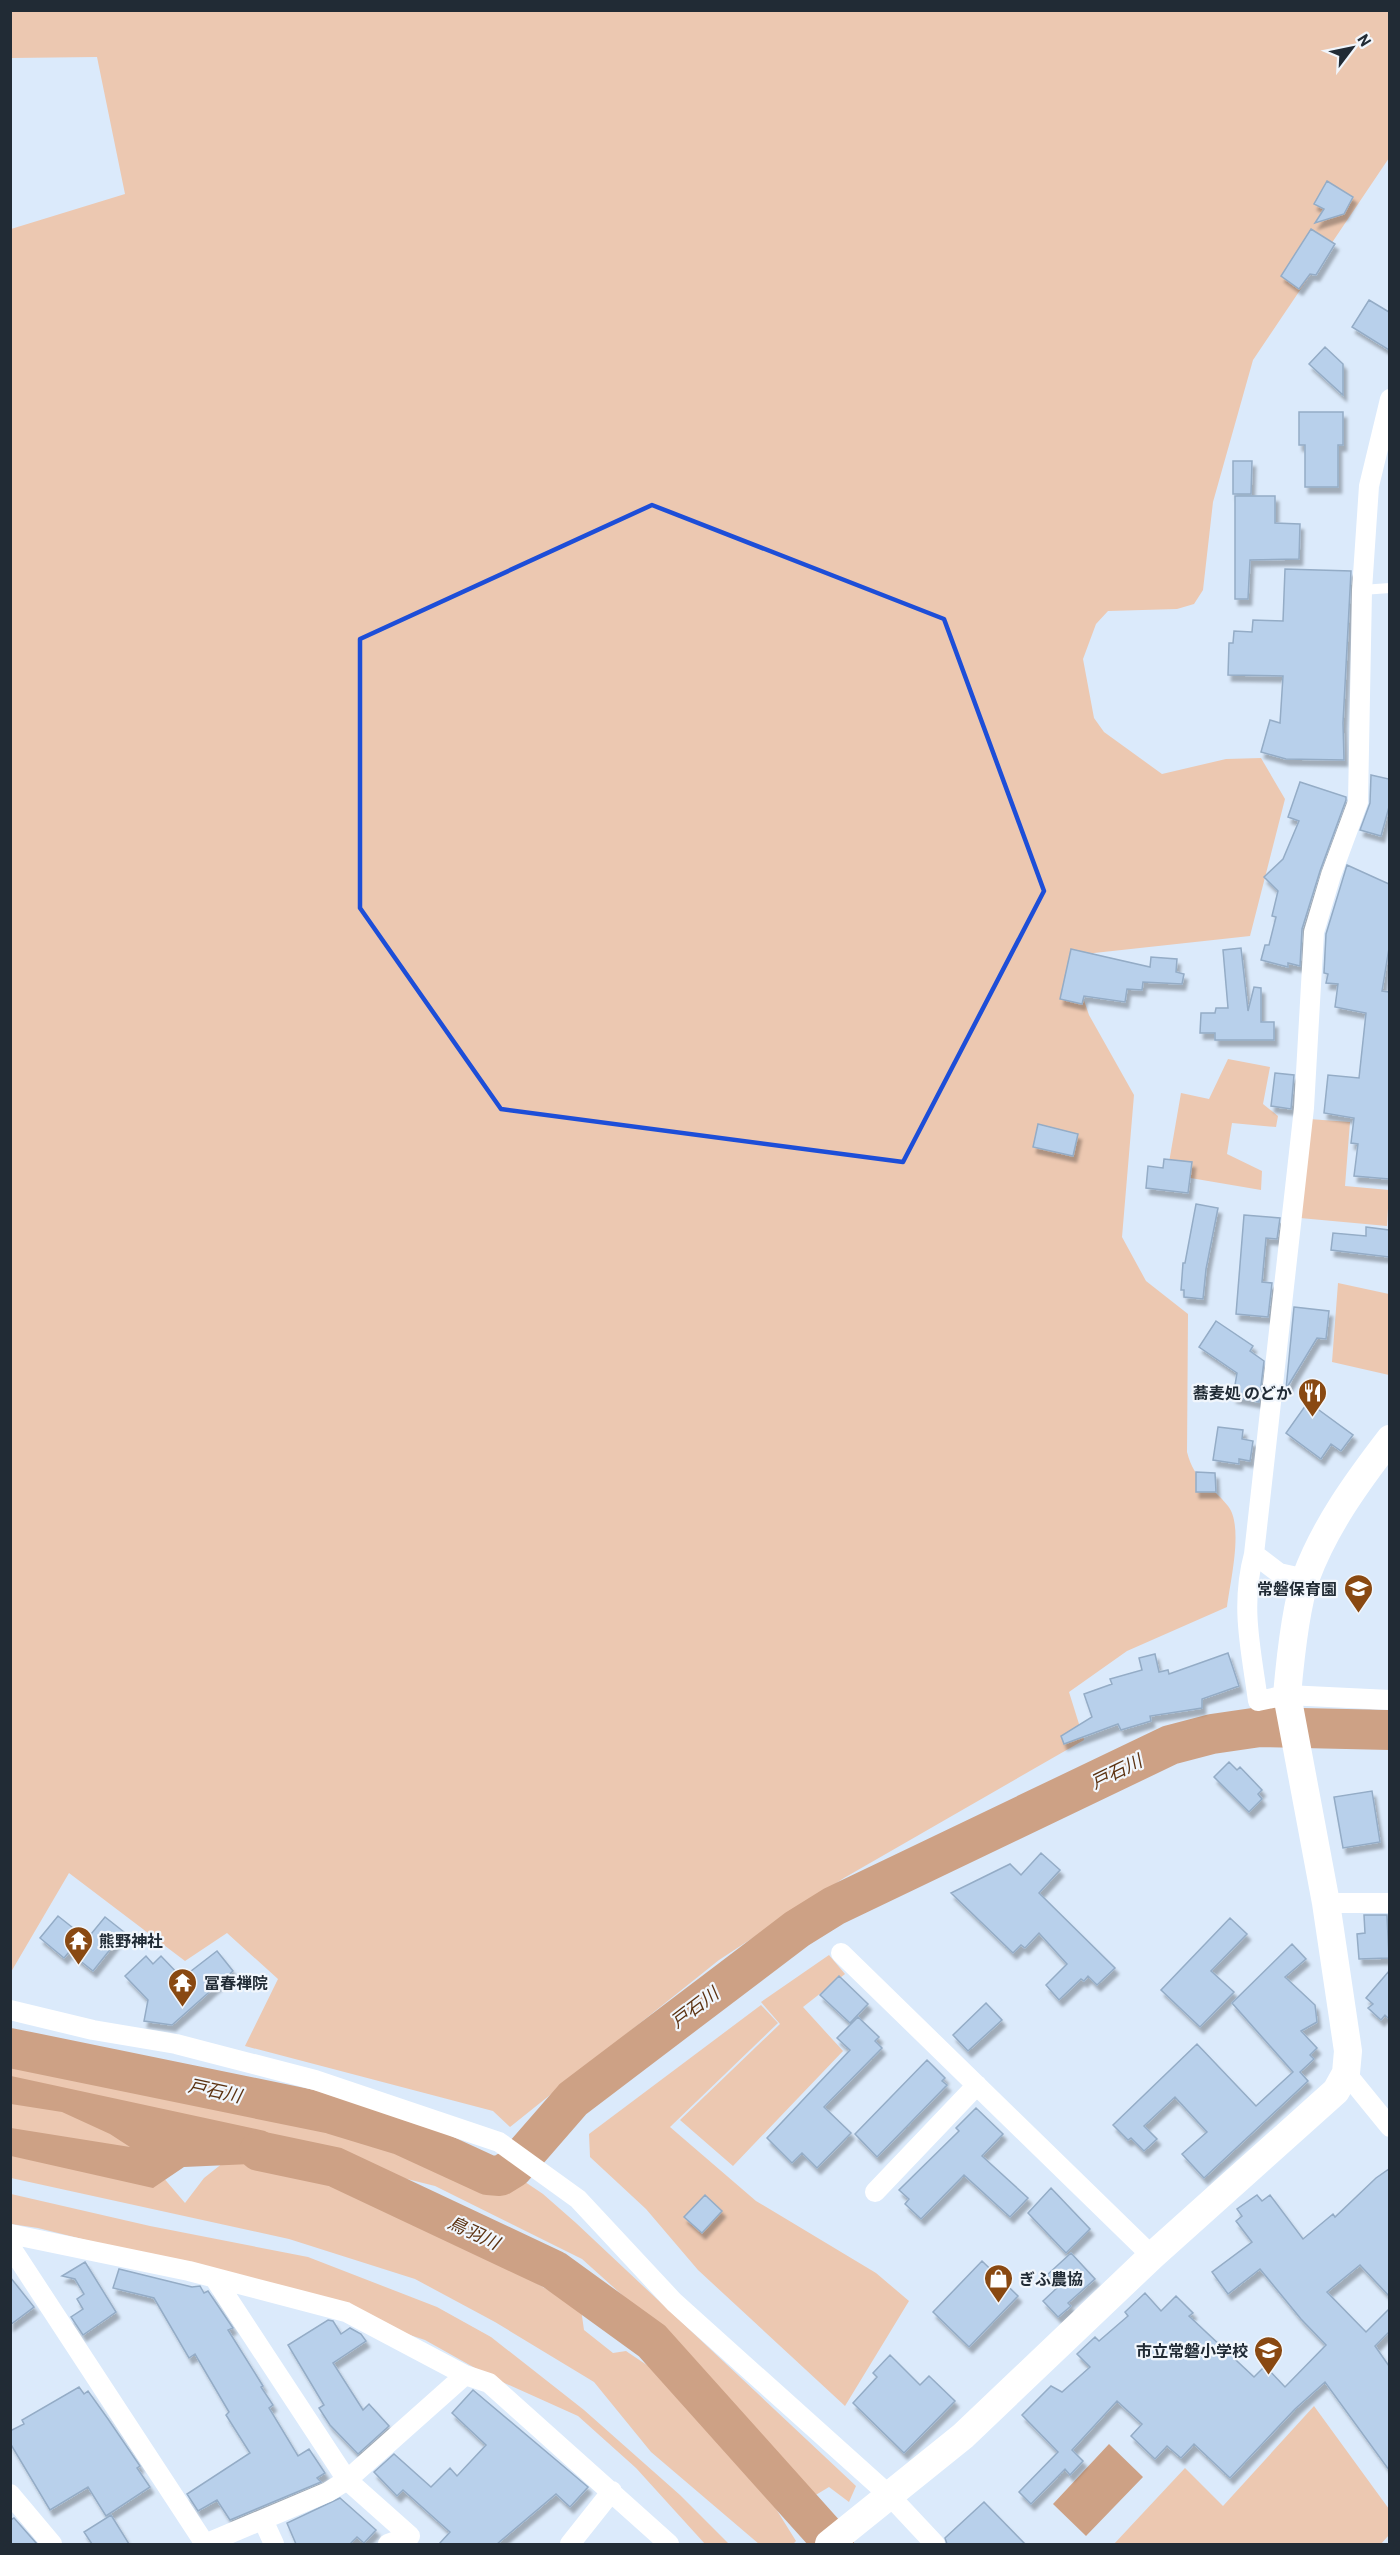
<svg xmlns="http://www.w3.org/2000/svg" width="1400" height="2555" font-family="Barlow,'Noto Sans JP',sans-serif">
<defs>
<filter id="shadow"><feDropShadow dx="3.5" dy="6" stdDeviation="1.5" flood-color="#0004"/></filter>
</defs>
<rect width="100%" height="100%" fill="#dbeafb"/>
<path fill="#ecc8b1" d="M11 11H1389V158L1253 360 1213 502 1203 590 1194 604 1177 609 1108 611 1096 624 1083 659 1094 718 1104 732 1162 774 1226 759 1261 758 1285 799 1250 936 1094 953 1079 963 1077 980 1089 1015 1134 1095 1122 1237 1146 1281 1188 1314 1187 1452C1195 1483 1210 1483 1228 1506 1244 1526 1230 1582 1227 1607L1127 1651 1069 1692 1084 1740 844 1878 719 1960 510 2127 493 2111 245 2046 278 1979 227 1933 185 1961 69 1873 11 1972V229L125 194 97 57 11 58Z
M1228 1059 1270 1067 1263 1104 1278 1116 1276 1127 1232 1123 1227 1154 1262 1171 1261 1190 1167 1174 1181 1093 1209 1099Z
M1309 1119 1350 1122 1345 1186 1389 1190 1387 1226 1300 1218Z
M1338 1283 1389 1294V1375L1332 1362Z
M829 1955 845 1974 803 2007 843 2051 733 2166 680 2120 780 2024 761 2002Z
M761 2005 778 2023 670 2127 756 2201 876 2273 909 2301 845 2406 698 2270 646 2209 590 2157 589 2134Z
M11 2029 295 2095 417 2132 491 2159 543 2194 576 2223 856 2486 849 2502 829 2487 809 2499 789 2481 766 2477 698 2363 582 2259 435 2186 11 2080Z
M10 2103 79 2108 122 2129 185 2203 204 2178 233 2155 300 2172 353 2189 496 2260 581 2309 584 2330 613 2353 626 2351 715 2411 796 2541 793 2544H759L651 2452 594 2382 495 2322 415 2279 289 2239 11 2178Z
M11 2194 150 2226 308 2257 437 2307 491 2337 584 2410 680 2495 729 2544H705L636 2468 578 2416 491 2377 425 2340 238 2278 38 2228 11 2224Z
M1314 2406 1389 2509V2535L1381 2544H1114L1185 2468 1223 2506Z"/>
<path fill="#cda185" d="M11 2076 265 2131 317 2161 184 2167 153 2188 11 2156V2128L130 2147 110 2134 62 2112 11 2104Z
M1109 2444 1143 2477 1086 2536 1053 2504Z"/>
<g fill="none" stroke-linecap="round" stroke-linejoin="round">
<path stroke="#cda185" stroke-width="40" d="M10 2048 332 2114 401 2135 488 2175 500 2176 513 2168 573 2099 797 1929 834 1906 1170 1745 1212 1734 1260 1727 1390 1730
M259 2151 335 2167 554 2270 652 2341 834 2544"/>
</g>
<path fill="#b8d0eb" stroke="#94acc6" stroke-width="1.5" filter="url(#shadow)" d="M1327 181 1353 197 1344 214 1315 223 1324 209 1314 204Z
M1311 229 1335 244 1316 275 1310 274 1299 289 1281 276Z
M1369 300 1389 312V350L1352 327Z
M1325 347 1343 364V395L1309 364Z
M1299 412H1343V445H1338V487H1305V445H1299Z
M1233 461H1252L1251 494H1233Z
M1235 496H1275V523L1300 524 1299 559 1250 560 1248 599H1235Z
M1285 569 1351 571 1343 723 1344 760 1286 759 1261 752 1270 720 1280 723 1283 676 1228 675 1229 643H1233L1234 631 1252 632 1253 620 1283 621Z
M1371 775 1389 779V807L1381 836 1360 830 1370 803Z
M1300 782 1346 797V800L1320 871 1302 929 1300 966 1288 963V967L1261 960 1265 945H1269L1276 917 1272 916 1278 891 1264 877 1283 859 1299 821 1288 817Z
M1347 865 1389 884V948L1382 991 1389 992V1179L1354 1176 1358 1144 1351 1143 1354 1118 1324 1113 1328 1075 1359 1078 1366 1013 1335 1007 1338 984 1326 983 1328 974 1324 973 1326 934Z
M1241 948 1248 1011 1254 987 1261 988V1022H1274V1040H1215V1033H1200L1201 1013H1215L1216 1008H1228L1223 950Z
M1071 949 1150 967 1151 957 1177 959 1176 972 1184 974 1182 984 1143 982 1142 990 1127 989 1125 1002 1084 996 1082 1004 1060 999Z
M1275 1073 1294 1075 1291 1109 1271 1106Z
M1038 1124 1078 1134 1073 1156 1033 1147Z
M1164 1159 1192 1162 1188 1193 1146 1188 1148 1166 1163 1168Z
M1196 1204 1218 1208 1206 1269 1203 1299 1184 1297V1290H1181L1183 1263H1185Z
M1244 1215 1280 1218 1277 1239 1266 1238 1262 1282 1272 1283 1268 1317 1236 1314Z
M1366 1227 1389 1230V1257L1331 1250 1333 1233 1366 1236Z
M1294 1307 1329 1311 1326 1339 1317 1338 1286 1389Z
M1216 1321 1253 1346 1250 1351 1264 1361 1259 1402 1233 1397 1237 1373 1199 1347Z
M1308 1402 1353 1435 1341 1451 1331 1444 1321 1459 1286 1433Z
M1218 1427 1243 1430 1242 1439 1253 1441 1250 1461 1239 1459V1464L1213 1460Z
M1196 1472 1215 1473 1216 1492H1196Z
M1228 1653 1239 1686 1202 1699V1708L1150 1716 1151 1721 1121 1730 1118 1724 1064 1744 1061 1736 1092 1717 1084 1694 1112 1684 1110 1679 1142 1670 1139 1658 1155 1654 1159 1672 1168 1670 1169 1674Z
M1229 1762 1237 1770 1240 1767 1262 1790 1258 1794 1262 1799 1249 1812 1214 1777Z
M1372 1791 1380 1842 1343 1848 1334 1797Z
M1041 1853 1060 1870 1039 1893 1115 1968 1097 1985 1088 1976 1084 1981 1081 1979 1059 2000 1046 1985 1067 1964 1039 1933 1025 1948 1021 1945 1013 1953 951 1893 1010 1864 1021 1875Z
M1364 1915H1387L1389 1958 1359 1959 1357 1934 1365 1933Z
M58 1916 87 1939 105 1917 124 1932 93 1971 69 1952 64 1958 40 1938Z
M1230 1918 1247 1934 1211 1971 1234 1992 1200 2027 1161 1990Z
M1292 1944 1306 1959 1285 1977 1315 2005 1317 2022 1301 2031 1317 2048 1310 2055 1314 2059 1300 2072 1308 2081 1204 2178 1182 2154 1207 2132 1175 2097 1144 2126 1157 2139 1144 2151 1131 2138 1128 2140 1113 2125 1197 2044 1256 2106 1293 2072 1232 2003Z
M217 1951 233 1971 172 2025 144 2021 148 2000 125 1976 146 1956 153 1964 161 1956 182 1978Z
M1389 1971V2019L1385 2015 1381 2020 1368 2008 1373 2004 1366 1998Z
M839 1976 868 2004 850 2023 820 1995Z
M986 2003 1002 2020 968 2051 953 2035Z
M858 2017 879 2037 875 2041 882 2048 824 2107 851 2133 817 2168 802 2153 792 2163 767 2138 850 2050 837 2038Z
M927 2060 945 2078 942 2081 947 2085 877 2157 855 2134Z
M976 2108 1003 2134 982 2156 1028 2198 1010 2217 964 2175 921 2219 905 2204 909 2199 899 2190 959 2131 956 2128Z
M1389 2169V2296L1360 2265 1327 2292 1366 2332 1389 2309V2332L1375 2346 1389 2366V2470L1325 2382 1295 2409 1230 2478 1194 2444 1181 2458 1167 2446 1155 2459 1131 2436 1142 2424 1117 2401 1072 2450 1083 2461 1070 2475 1065 2469 1031 2504 1019 2492 1058 2452 1022 2415 1051 2386 1062 2392 1090 2367 1077 2354 1095 2337 1099 2341 1128 2316 1125 2312 1145 2293 1161 2311 1176 2296 1193 2313 1189 2316 1254 2377 1265 2366 1285 2387 1326 2345 1301 2319 1260 2269 1228 2294 1212 2272 1252 2242 1236 2221 1242 2216 1237 2209 1257 2195 1262 2201 1270 2195 1303 2239 1333 2214 1335 2217 1376 2178Z
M1051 2188 1090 2229 1066 2253 1028 2213Z
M705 2195 722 2211 702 2233 684 2217Z
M1071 2253 1095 2279 1068 2303 1071 2306 1058 2317 1043 2301 1058 2287 1047 2275Z
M982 2261 1018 2296 969 2347 933 2312Z
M85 2262 116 2312 83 2335 71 2317 83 2309 77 2299 84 2294 75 2279 62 2276Z
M119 2269 192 2287 200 2286 204 2293 208 2291 233 2328 228 2330 263 2386 261 2387 273 2405 269 2408 298 2456 309 2449 325 2473 317 2478 321 2482 230 2520 217 2500 198 2511 187 2494 250 2453 226 2415 229 2412 195 2354 189 2358 154 2298 113 2288Z
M10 2277 34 2307 10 2325Z
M328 2320 333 2321 341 2334 350 2328 361 2334 366 2341 333 2363 363 2410 369 2404 389 2426 358 2454 330 2425 319 2408 324 2405 288 2345Z
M890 2355 920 2385 929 2376 955 2401 904 2453 853 2403 877 2377 873 2373Z
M79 2387 84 2394 88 2391 108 2419 140 2466 137 2468 150 2487 106 2516 88 2487 50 2510 10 2443V2431L24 2424 22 2420Z
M473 2390 588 2487 570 2507 556 2494 497 2544H439L450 2532 403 2490 397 2496 374 2472 394 2454 431 2487 450 2468 457 2476 486 2445 452 2413Z
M340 2498 376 2530 364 2543 357 2537 350 2544H296L287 2523Z
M984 2502 1025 2544H947L945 2538Z
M111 2515 129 2544H92L84 2532Z
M14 2518 37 2544H10V2520Z"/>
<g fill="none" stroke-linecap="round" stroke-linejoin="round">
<path stroke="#fff" stroke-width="10" d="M1362 590 1390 588"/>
<path stroke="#fff" stroke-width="20" d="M1254 1554C1240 1606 1251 1649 1258 1701L1287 1695 1390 1700
M1306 1579 1279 1573 1254 1554 1304 1108 1314 932 1331 875 1358 802 1362 590 1369 486 1390 399
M1326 1903H1390
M841 1953 1152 2256
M10 2010 93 2030 176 2044 315 2080 499 2142 578 2199 674 2302 890 2496 935 2544
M1346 2073 1390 2127
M875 2192 977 2085
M10 2234 189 2271 346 2312 465 2375 489 2383 669 2544
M10 2246 205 2544
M215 2279 347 2480 410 2536 388 2544
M10 2494 52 2544
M263 2520 274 2544
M205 2544 328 2492 347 2480 465 2375
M570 2544 612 2491"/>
<path stroke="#fff" stroke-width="28" d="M829 2544 963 2436 1152 2256 1336 2091 1346 2073 1348 2051 1326 1903 1287 1695C1290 1661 1295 1609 1306 1577 1325 1526 1357 1482 1390 1439"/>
</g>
<path fill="none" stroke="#1d4ed8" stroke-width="4.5" stroke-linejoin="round" d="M652 505 944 619 1044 891 903 1162 501 1109 360 908V639Z"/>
<defs>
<symbol id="restaurant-pin" viewBox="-11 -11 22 30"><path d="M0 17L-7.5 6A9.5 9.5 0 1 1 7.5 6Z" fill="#894912" stroke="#f1f6fc"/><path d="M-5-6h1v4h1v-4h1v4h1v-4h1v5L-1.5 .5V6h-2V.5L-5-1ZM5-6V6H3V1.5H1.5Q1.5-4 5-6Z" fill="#fff"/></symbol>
<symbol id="school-pin" viewBox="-11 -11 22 30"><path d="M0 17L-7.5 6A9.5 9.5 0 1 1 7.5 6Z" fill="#894912" stroke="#f1f6fc"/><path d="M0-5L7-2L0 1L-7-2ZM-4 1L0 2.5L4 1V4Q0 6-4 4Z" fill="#fff"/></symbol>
<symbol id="temple-pin" viewBox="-11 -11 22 30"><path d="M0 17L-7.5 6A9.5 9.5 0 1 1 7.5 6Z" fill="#894912" stroke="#f1f6fc"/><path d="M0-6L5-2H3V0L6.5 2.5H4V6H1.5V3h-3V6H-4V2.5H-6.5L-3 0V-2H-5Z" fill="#fff"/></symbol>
<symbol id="shop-pin" viewBox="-11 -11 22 30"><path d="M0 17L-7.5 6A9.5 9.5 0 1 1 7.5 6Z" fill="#894912" stroke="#f1f6fc"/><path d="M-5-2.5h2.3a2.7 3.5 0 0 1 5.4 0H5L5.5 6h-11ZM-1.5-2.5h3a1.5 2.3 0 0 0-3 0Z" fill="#fff"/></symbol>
</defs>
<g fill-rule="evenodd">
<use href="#restaurant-pin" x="1296" y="1376" width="33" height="45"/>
<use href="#school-pin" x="1342" y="1572" width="33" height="45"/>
<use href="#temple-pin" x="62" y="1924" width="33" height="45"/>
<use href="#temple-pin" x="166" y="1966" width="33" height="45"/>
<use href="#shop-pin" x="982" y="2262" width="33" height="45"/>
<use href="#school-pin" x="1252" y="2334" width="33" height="45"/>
</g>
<g text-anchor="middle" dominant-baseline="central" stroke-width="4.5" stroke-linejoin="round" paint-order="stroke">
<g font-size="16" font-weight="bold" fill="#212b35" stroke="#f1f6fc" text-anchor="end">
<text x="1292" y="1392">蕎麦処 のどか</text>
<text x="1337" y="1588">常磐保育園</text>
<text x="99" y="1940" text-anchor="start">熊野神社</text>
<text x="204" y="1982" text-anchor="start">冨春禅院</text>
<text x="1019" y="2278" text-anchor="start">ぎふ農協</text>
<text x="1248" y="2350">市立常磐小学校</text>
</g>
<g font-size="18" font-style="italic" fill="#5c3211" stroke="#f1f6fc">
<text transform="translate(1116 1771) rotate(-26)">戸石川</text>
<text transform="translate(694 2007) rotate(-37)">戸石川</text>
<text transform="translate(215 2090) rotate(12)">戸石川</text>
<text transform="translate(474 2232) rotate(25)">鳥羽川</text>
</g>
</g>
<rect width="1400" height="2555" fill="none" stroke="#212b35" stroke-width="24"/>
<g transform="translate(1352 48) rotate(58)" stroke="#f1f6fc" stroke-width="4.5" paint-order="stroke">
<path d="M0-4.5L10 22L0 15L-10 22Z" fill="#212b35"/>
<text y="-9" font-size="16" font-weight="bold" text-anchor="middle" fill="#212b35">N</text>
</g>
</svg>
